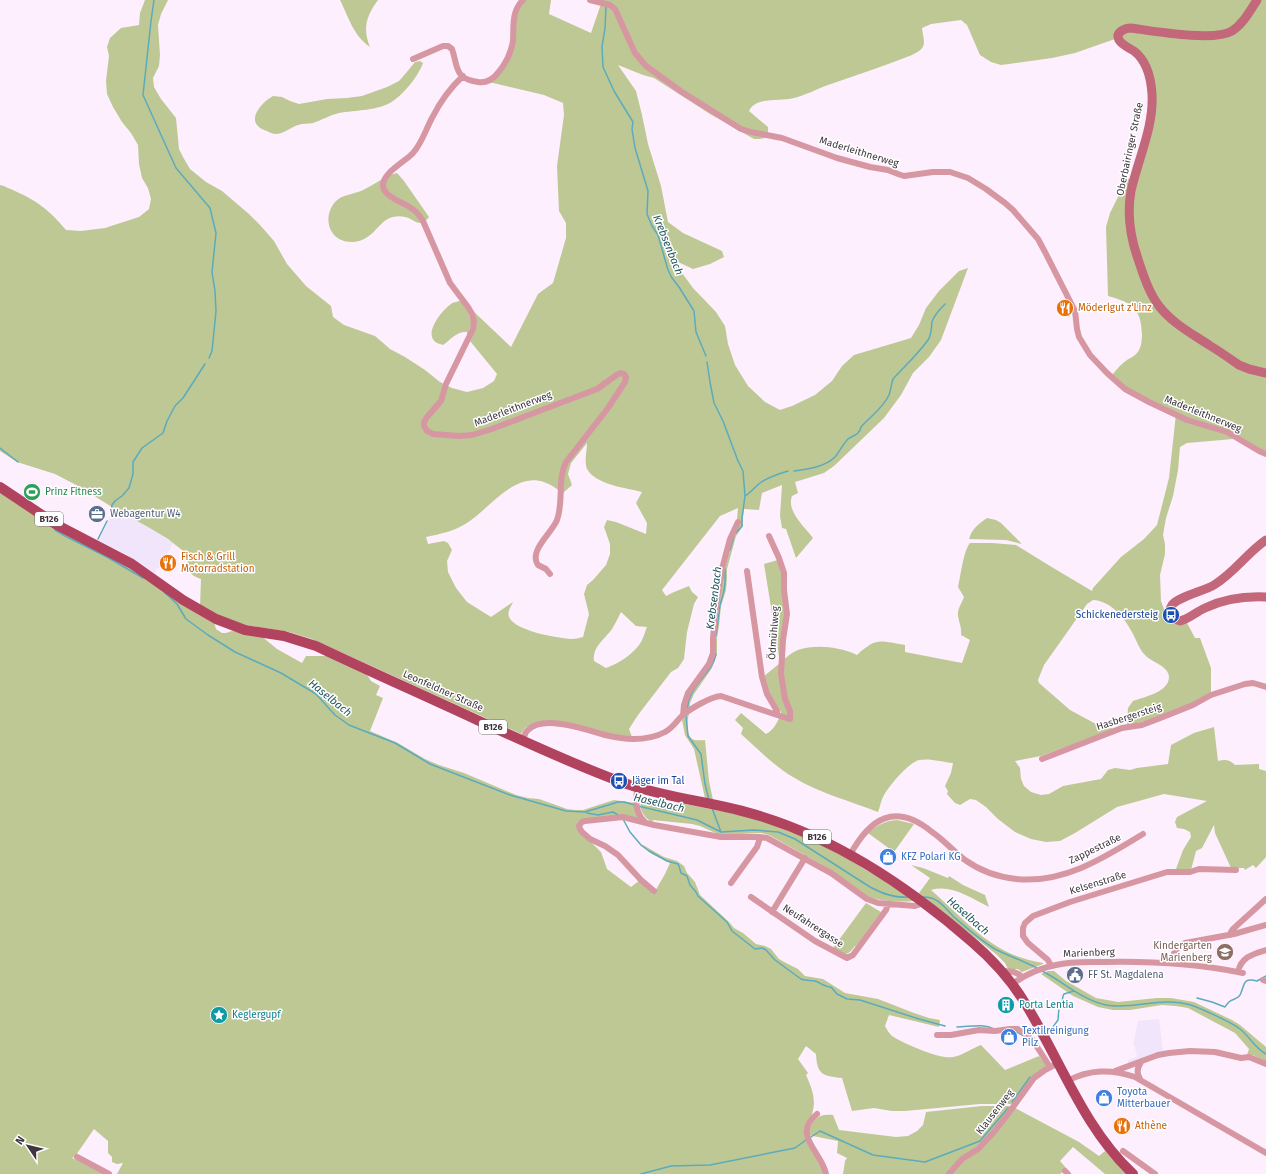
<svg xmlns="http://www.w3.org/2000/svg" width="1266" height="1174" font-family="'Fira Sans',sans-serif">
<rect width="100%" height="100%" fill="#fdeffd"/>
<path fill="#f0e5fa" d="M115 509 148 527 173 543 159 569 157 568 155 573 125 554 97 540Z
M1159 1019 1163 1051 1128 1064V1060L1137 1057 1135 1047 1133 1045 1138 1021Z"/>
<path fill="#bec894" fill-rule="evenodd" d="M145 0H168L161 14 158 25 160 55 159 66 153 78 154 87 161 99 176 118 179 149 183 157 190 169 206 182 222 191 249 214 260 225 274 241 287 264 306 286 331 306 333 317 344 325 375 336 390 349 405 357 425 370 440 382 452 388 467 392 483 388 494 381 497 374 470 341 473 335 471 309 511 347 538 294 553 283 566 238V223L559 211 557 166 564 115 563 103 544 95 489 82 508 60 514 19 525 0H551L549 14 591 33 601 4 599 0H1266V452L1234 435 1233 439 1187 443 1180 447 1178 470 1173 496 1166 518 1163 535 1165 544V554L1160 575 1161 601 1164 609 1186 621 1195 638H1200L1211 668V694C1187 706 1153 721 1127 725L1128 708 1133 701C1144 697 1169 692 1169 677 1169 666 1151 662 1145 655 1139 649 1137 641 1133 634 1125 618 1111 601 1093 600L1087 604 1044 665 1038 680 1039 683 1070 710 1096 724 1114 729 1041 756 1015 761 1020 768 1021 779 1024 786 1031 792 1041 795 1049 794 1063 786 1101 779 1108 770 1115 768 1130 770 1137 768 1168 764 1171 745 1194 733 1214 727 1218 761C1226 759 1230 760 1235 765L1259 764V769L1266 771V857L1256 868 1253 865 1245 870 1244 868H1231L1215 833 1214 825 1202 848 1196 851 1191 870 1176 869 1183 850 1191 837 1190 832 1184 829 1177 828 1175 822 1177 817 1207 801 1164 794 1117 807 1075 833 1060 841 1046 842 1031 839 1015 832 998 819 986 807 976 800 970 799 960 805 955 803 947 794 948 791 945 786 951 773 953 763C943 762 929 758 919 760 908 763 890 785 884 795 881 800 880 807 878 812 850 801 819 793 793 777 774 766 758 749 741 734L743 728 735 720 741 713 766 734C774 730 779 720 781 712L771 697 763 677 780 663 764 564 778 560 780 566 786 607 780 662C786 658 792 652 798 650 816 644 840 647 857 655 877 637 879 641 905 645V652L962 663 970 640 961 635C962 627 959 623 958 616 957 609 962 603 964 597L958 587C961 575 963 552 970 543H992L1016 545 1050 566 1092 591 1093 588 1121 557 1144 539 1157 525 1169 478 1176 414 1129 390 1112 375C1117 369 1121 364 1127 360 1130 358 1135 356 1137 353 1141 349 1142 340 1142 335 1141 308 1133 303 1108 296L1106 227 1110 213 1126 181 1132 176 1137 175 1153 77 1125 43 1121 36 1129 25 1115 39 1075 53 1052 58 1001 65 991 62 980 55 967 25 961 20 931 24 922 28C924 44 928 47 912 55 884 66 856 75 828 85 817 89 806 95 794 98 780 102 756 96 749 111L768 127V134L765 138 759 139H754L710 114 654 78 643 75 618 65 636 91 642 115 648 144 661 186 668 222 683 233 722 251 724 257 710 264 693 269 676 261 682 273 693 288 716 312 725 326 728 344 735 365 748 386 765 402 780 410 792 406 815 395 832 381 842 366 854 355 911 338 919 325 926 308 939 291 959 271 968 268 941 340 929 357 913 373 901 395 884 418 834 466 824 473 795 482 798 493 792 496C786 511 805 527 813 538L796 558 786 529 782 528 780 516 782 485 762 493 759 510 744 509 743 517V526L736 536 727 569V578L726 590 721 606 719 626 717 638V654L712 668 694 694 690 703 689 710 685 712 687 700 715 650 722 580 738 520 737 518 738 508 720 516 662 590 666 596 674 592 689 586 692 592 698 597 694 604 687 632 684 659 678 668 671 672 638 715 629 729 632 737 609 734 594 730 534 724 525 728 521 734 312 639 289 632 246 625 220 616 200 606 201 579C186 574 188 568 187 554L168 539 148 527 115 509 80 487 55 474 17 462 0 451V185C5 186 10 189 15 191 38 201 50 211 66 230L81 231 105 228 139 217 149 209 151 199 148 188 142 178 139 164 138 145 131 133 122 122 113 107 107 94 106 81 109 56 107 47 110 38 121 28 139 25 140 13ZM587 443C587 451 584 461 587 469 596 485 627 488 642 492L636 503 647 523 646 534 616 522 607 520 604 527 610 544V554L606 565 593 580 587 585 584 594 589 614 583 637C579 638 575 639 571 639 557 638 515 631 509 617 507 611 511 607 513 602L491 617 467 602 456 588 448 572 447 561 452 550 448 543 444 541 428 544 426 537C441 534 454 531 467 523 489 509 514 472 544 482 550 484 557 489 563 493L572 485 568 474 571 463ZM621 612 636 626 647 627C645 631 644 637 641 642 633 655 619 663 606 668L594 661C592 647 605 639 612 629 615 624 618 618 621 612Z
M340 0H378C367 15 362 28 370 47 353 35 349 18 340 0Z
M420 61 423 63C419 75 404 94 393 101 379 111 355 110 339 113 330 115 322 120 313 123 308 124 303 123 298 125 291 127 284 134 275 134 273 134 269 132 267 131 243 124 260 103 273 96L282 97 290 101 299 104 327 99 347 98 362 96 387 87 399 81 406 73 415 62Z
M397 173 404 181 429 217C419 230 414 218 405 217 401 216 397 216 393 217 378 220 374 241 353 242 329 243 321 217 336 201 342 195 353 194 361 191 373 186 385 175 397 173Z
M460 301 464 303 472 322 467 337V332C457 331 451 339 443 345 441 344 439 344 437 343 422 335 442 310 451 304 453 302 457 302 460 301Z
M0 491 121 561 214 622 216 629 222 633H226L232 631 260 635 277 649 302 663 306 656H324L328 654 366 673 371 681 380 686 376 695 383 698 370 731 398 743 425 759 439 765 464 773 516 795 528 798 539 799 567 809 575 810H583L614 800 635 803 639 818 579 823 590 841 601 852 607 869 631 887 640 880 654 893 665 874 670 863 652 854 640 845H643L664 857 677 861 684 866 687 873 695 882 700 895 729 922 734 928 743 933 756 944 765 946 771 949 779 959 786 963 798 969 805 976 823 979 845 993 878 999 914 1013 929 1018 940 1020 939 1027 889 1015 885 1026C887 1030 889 1033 892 1036 902 1043 941 1060 953 1057 961 1056 973 1048 981 1045L1005 1070 1039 1056 1047 1066 1014 1104H980L905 1111H892L874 1108 852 1111 842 1078C823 1076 817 1075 816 1054L806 1046 798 1059 808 1073 806 1075C811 1086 816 1098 813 1110 812 1117 807 1124 805 1131L825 1174H117L123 1163 117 1164 112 1162V1157L108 1153V1141L94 1129 76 1155 72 1158 106 1174H0Z
M987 518 996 520 1001 523 1022 544 1006 540 969 539C972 529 978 524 987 518Z
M689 714C687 720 686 734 692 739 695 741 701 740 705 740L709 781 713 800 705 798 694 749 685 735 682 720Z
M646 798 670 804 680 803 750 817 783 828 809 839 839 854 888 883 914 901C899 902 883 902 869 897L821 864 769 835 761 833 720 835 700 826 692 824 653 820 652 822C644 818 634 804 646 798Z
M897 820 914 824 894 852 868 833C877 825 885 821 897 820Z
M911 865 923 868 948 878 949 876 963 885 985 895 989 907C971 898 951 884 931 890 968 922 991 955 1043 963V964L1022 972 1018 969H1008L1005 963 997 955 919 893 930 878Z
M866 903 881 912 856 946H855C846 958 845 954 833 948Z
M1048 971H1054L1066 981 1096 998 1118 1002 1157 998H1171L1194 1002 1232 1020 1240 1025 1266 1047V1062L1253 1055H1247L1249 1049 1235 1033 1188 1008 1176 1006 1162 1005 1130 1010H1113L1098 1007 1073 996 1041 974Z
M982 1106H1010L997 1127 947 1174H843L845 1161 847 1158 837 1153 838 1141 808 1135C811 1120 818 1113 833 1115L839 1130 896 1137 908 1136 917 1131 923 1125 926 1112Z
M1015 1108 1079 1142 1099 1156 1105 1151 1126 1174H1105L1073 1147 1060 1161 1067 1169 1060 1174H950L956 1166 976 1152Z"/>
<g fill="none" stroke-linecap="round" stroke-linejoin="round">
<path stroke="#5babbd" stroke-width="1.5" d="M154 0 151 21 143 95 176 168 210 208 216 233 212 272 215 291 216 311 212 351 209 358
M606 7 605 28 602 47 603 67 614 91 633 122 632 129 635 148 648 191 647 214 652 226 658 235 668 270 672 278 679 287 694 311 696 332 706 356
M707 362 710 382 714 403 723 421 738 461 743 471 745 496 742 518V526L736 533
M0 448 18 462
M794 471C808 469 825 467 835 457 840 451 843 444 848 439 853 435 859 436 861 427 870 417 883 408 889 395 891 390 891 385 893 379 905 366 918 354 928 340 932 334 931 328 932 322 934 315 940 309 945 304
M745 496C751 492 755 487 760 483 768 477 778 474 788 471
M111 512 112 505 115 501 122 496 129 488 133 474V462L142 448 163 433 167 421 175 406 183 398 205 364
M55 530 65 536 107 557 143 578
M98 539 107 521
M730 550 734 536
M164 592 177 604 186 619 208 635 235 652 281 673 316 694 335 715 349 725 395 743 430 764 510 795 566 811 585 812 618 802H624L635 805
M716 636 720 605 723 595 725 584V569
M687 710C688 706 688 701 690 697 696 681 713 671 716 654
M686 716 688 736 701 754 705 784 709 800
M638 806 697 820 721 832 754 830 778 832 795 839 870 887C883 894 894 898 908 897
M712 808 721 832
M587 813 598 815 613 812 618 815
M623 819 630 832 641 845 649 851 667 861 678 864 679 866 681 873 687 876 690 885 696 892 698 896 727 922 732 931 755 949 762 948 766 950 775 960 801 979C806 981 810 980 815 981 821 983 825 987 831 987L837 994 847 999 860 1000 919 1019 945 1026
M922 897C938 896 944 907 954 917 967 928 980 940 995 949 1009 956 1023 961 1037 968
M1042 971C1064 982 1082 1000 1106 1005 1135 1010 1160 996 1191 1005 1202 1009 1231 1022 1240 1029 1250 1037 1255 1048 1266 1054
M1197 998 1212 1002 1225 1007C1226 1005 1227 1004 1229 1002 1232 999 1238 999 1240 995 1245 985 1242 977 1257 981L1266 976
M957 1027C969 1027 983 1023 994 1029
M1015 1031 1024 1036
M1048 1031H1050L1058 1020 1059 1008 1062 1003 1063 996 1064 994 1074 991
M1029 1035 1034 1033
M1012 1102 1030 1077
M811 1137 820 1131 873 1155 925 1162 980 1141 1008 1108
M641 1174 671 1166 710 1165 795 1148 806 1140"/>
<path stroke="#d697a2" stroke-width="6" d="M590 0 610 5 615 9 635 53 646 66 682 92 741 129 751 132 782 138 837 158 870 167 888 170 898 174 904 176 933 172H950L968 178 986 189 1005 203 1013 210 1038 239 1045 252 1075 311 1077 329 1079 337 1090 355 1107 373 1125 389 1149 402 1187 420 1227 432 1259 451 1266 454
M413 59 443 46H448L452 49C458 66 454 79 478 82 485 83 492 80 497 74 505 65 511 53 513 41 514 26 511 12 523 0
M463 76C450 88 440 102 432 118 426 129 422 143 413 153 406 161 382 173 383 186 384 197 403 202 411 208 416 211 420 216 423 221L450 283 468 307 472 314 474 321 473 329 446 384 441 401 427 417 424 422V426L427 431 433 434 459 436 472 435 492 429 597 389 618 374 621 373 624 374 626 377 625 382 608 408 566 462C557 480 564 501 557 520 552 533 528 551 538 565L546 569 550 574
M769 536 779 558 784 573V590L787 614 783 640 781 674 785 699 790 711V719L777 715
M683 715 684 705 688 693 709 664 713 653V638L716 607 722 569 730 539 738 522
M523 740C524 737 525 732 528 730 543 714 588 730 605 735 614 737 623 739 633 739 643 739 656 737 665 732 673 728 677 720 683 715 690 709 712 696 721 696L777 715V711L767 694 762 677 747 571
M1042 759 1122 728 1142 725 1163 717 1193 705 1211 695 1245 684 1253 683 1266 687
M638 787C635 799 635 813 645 822
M850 855C870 818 895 802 932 832 944 840 953 851 965 860 979 870 998 877 1016 879 1063 884 1104 858 1143 834
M731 883 757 847 759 841V837
M654 891 641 880 618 855 605 846 590 839 582 832 580 829 579 826 582 822 585 821 623 817 654 825 721 837H759L767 838 831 873 867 899 878 903 915 906 918 905 922 902
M751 897 815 941 847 958 853 955 886 910 888 904
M772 912 805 858
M1230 935 1231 932 1233 929 1266 899
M1172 963 1174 953 1177 949 1185 943 1234 934 1266 925
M1051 966 1048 960 1028 943 1023 936V928L1025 923 1033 916 1070 902 1167 872H1190L1199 869 1236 870
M1001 971C1010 971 1016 971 1022 977
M1238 972C1241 957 1253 954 1266 950
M1263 980 1266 981
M1012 984C1025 975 1039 968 1056 965 1071 961 1088 962 1104 962 1151 961 1198 964 1243 973
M937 1035H951L979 1030 995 1031 1010 1029H1018L1023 1032 1032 1039 1050 1067
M1115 1071 1158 1055 1169 1053 1190 1051 1215 1052 1241 1058 1249 1057 1266 1064
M1140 1079C1136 1073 1137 1068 1141 1062
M1067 1081C1090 1069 1111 1069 1135 1077L1266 1153
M817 1114C791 1135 822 1152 826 1174
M1123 1151 1155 1174
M77 1157 109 1174
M1065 1171 1068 1174
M949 1174 962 1159 978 1149 993 1133 1005 1118 1034 1078 1045 1070 1058 1063"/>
<path stroke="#c2687a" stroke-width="9" d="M1257 0C1250 11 1243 24 1232 31 1214 42 1153 31 1131 28 1125 28 1115 32 1119 40 1122 45 1129 48 1134 51 1147 61 1151 78 1152 94 1154 127 1138 159 1131 191 1127 213 1130 235 1137 256 1143 274 1148 291 1159 306 1172 323 1191 333 1209 345 1219 351 1229 358 1239 365L1249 369 1266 373
M1266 540C1247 553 1234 573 1214 585 1204 591 1178 597 1172 605 1167 612 1172 619 1180 621 1189 619 1196 612 1205 608 1224 599 1245 596 1266 597"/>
<path stroke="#b1435f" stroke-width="10" d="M0 487 57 525 132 564 183 600 216 619 245 630 284 636 316 646C369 671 423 695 477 720 526 742 576 766 627 784 670 799 716 802 760 816 839 840 910 888 972 942 993 960 1011 980 1025 1003 1061 1061 1083 1127 1133 1174"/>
</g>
<defs>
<symbol id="restaurant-disc" viewBox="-11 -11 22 22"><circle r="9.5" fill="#e8710a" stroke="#fff"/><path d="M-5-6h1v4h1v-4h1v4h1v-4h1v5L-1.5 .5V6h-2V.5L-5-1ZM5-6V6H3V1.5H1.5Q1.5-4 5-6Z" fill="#fff"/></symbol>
<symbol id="stadium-disc" viewBox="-11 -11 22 22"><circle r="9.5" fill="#2e9e5b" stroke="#fff"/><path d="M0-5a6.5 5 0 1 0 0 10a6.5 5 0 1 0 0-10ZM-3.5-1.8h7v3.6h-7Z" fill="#fff"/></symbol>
<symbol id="office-disc" viewBox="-11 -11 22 22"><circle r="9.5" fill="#5c6f8a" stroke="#fff"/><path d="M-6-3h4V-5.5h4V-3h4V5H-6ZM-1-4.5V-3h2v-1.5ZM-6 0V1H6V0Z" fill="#fff"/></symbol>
<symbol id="bus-disc" viewBox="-11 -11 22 22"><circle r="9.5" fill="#1a4fb4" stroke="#fff"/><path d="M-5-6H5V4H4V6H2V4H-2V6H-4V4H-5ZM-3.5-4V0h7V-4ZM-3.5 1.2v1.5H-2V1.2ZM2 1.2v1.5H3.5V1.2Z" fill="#fff"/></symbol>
<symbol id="shop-disc" viewBox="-11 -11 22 22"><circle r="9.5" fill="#3f7fe0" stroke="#fff"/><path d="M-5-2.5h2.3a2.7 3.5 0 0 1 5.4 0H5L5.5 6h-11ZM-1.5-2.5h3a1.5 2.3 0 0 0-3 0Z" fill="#fff"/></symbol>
<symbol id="school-disc" viewBox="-11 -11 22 22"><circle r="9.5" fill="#8d6e63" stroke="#fff"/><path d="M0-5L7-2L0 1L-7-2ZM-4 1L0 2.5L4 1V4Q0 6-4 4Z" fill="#fff"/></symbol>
<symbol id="civic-disc" viewBox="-11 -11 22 22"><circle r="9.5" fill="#5c6f8a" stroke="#fff"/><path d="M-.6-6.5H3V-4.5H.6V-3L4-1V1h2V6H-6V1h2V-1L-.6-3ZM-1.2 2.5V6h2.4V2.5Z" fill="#fff"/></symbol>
<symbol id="building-disc" viewBox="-11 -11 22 22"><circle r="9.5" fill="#0f9aa8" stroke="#fff"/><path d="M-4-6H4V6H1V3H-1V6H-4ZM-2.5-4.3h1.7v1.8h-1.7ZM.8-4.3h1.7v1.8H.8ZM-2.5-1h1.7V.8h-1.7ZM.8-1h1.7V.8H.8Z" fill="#fff"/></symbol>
<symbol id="sight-disc" viewBox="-11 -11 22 22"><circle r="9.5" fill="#0f9aa8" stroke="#fff"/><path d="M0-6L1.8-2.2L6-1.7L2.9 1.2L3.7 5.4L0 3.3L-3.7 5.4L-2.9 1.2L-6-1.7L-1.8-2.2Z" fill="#fff"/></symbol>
</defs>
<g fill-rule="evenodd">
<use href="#restaurant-disc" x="1055" y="298" width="20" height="20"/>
<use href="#stadium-disc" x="22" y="482" width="20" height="20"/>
<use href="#office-disc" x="87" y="504" width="20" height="20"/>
<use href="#restaurant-disc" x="158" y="553" width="20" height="20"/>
<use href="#bus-disc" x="1161" y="605" width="20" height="20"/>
<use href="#bus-disc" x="609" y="771" width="20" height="20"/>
<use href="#shop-disc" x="878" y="847" width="20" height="20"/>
<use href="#school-disc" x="1215" y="942" width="20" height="20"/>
<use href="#civic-disc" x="1065" y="965" width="20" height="20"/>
<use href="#building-disc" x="996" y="995" width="20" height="20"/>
<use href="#sight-disc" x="209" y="1005" width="20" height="20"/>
<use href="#shop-disc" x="999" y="1027" width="20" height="20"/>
<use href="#shop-disc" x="1094" y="1088" width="20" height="20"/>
<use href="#restaurant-disc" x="1112" y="1116" width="20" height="20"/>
</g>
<g text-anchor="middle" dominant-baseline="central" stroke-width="3" stroke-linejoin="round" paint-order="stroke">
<g fill="#fff" stroke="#787278" stroke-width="1">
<rect x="35" y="512" width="28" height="14" rx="3"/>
<rect x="479" y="720" width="28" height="14" rx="3"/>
<rect x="803" y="830" width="28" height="14" rx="3"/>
</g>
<g font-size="9" font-weight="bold" fill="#3e353e">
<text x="49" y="519">B126</text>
<text x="493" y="727">B126</text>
<text x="817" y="837">B126</text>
</g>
<g font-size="10" fill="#3e353e" stroke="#fff">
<text transform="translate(1130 149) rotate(-78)">Oberbairinger Straße</text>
<text transform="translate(859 152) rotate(17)">Maderleithnerweg</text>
<text transform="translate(513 409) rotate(-21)">Maderleithnerweg</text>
<text transform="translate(1203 414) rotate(22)">Maderleithnerweg</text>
<text transform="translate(774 633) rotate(-86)">Ödmühlweg</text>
<text transform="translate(443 691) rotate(24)">Leonfeldner Straße</text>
<text transform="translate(1129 717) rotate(-18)">Hasbergersteig</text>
<text transform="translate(1095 849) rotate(-26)">Zappestraße</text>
<text transform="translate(1098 883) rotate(-17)">Kelsenstraße</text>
<text transform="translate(813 926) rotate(33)">Neufahrergasse</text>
<text transform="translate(1089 953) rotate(-2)">Marienberg</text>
<text transform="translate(995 1112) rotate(-52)">Klausenweg</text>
</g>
<g font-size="10" fill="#c56008" stroke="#fff" text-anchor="start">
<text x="1078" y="308">Möderlgut z'Linz</text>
<text x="181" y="557">Fisch &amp; Grill<tspan x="181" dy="12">Motorradstation</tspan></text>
<text x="1135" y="1126">Athène</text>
</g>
<g font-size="10" fill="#27864d" stroke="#fff" text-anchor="start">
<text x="45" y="492">Prinz Fitness</text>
</g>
<g font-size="10" fill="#4e5e75" stroke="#fff" text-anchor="start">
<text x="110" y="514">Webagentur W4</text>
<text x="1088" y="975">FF St. Magdalena</text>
</g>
<g font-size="10" fill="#164399" stroke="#fff" text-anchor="end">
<text x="1158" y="615">Schickenedersteig</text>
<text x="632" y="781" text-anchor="start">Jäger im Tal</text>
</g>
<g font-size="10" fill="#366cbe" stroke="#fff" text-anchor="start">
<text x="901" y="857">KFZ Polari KG</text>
<text x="1022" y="1031">Textilreinigung<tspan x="1022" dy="12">Pilz</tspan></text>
<text x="1117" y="1092">Toyota<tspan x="1117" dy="12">Mitterbauer</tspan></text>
</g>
<g font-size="10" fill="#785e54" stroke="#fff" text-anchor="end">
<text x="1212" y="946">Kindergarten<tspan x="1212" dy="12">Marienberg</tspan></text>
</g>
<g font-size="10" fill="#0d838f" stroke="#fff" text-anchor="start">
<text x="1019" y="1005">Porta Lentia</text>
<text x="232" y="1015">Keglergupf</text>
</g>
<g font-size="11" font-style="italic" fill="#22555e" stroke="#fff">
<text transform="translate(668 245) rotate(68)">Krebsenbach</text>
<text transform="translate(714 598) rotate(-83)">Krebsenbach</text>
<text transform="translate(330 698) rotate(39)">Haselbach</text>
<text transform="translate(659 803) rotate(13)">Haselbach</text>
<text transform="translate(968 916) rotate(41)">Haselbach</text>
</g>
</g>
<g transform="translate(28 1146) rotate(305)" stroke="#ffffff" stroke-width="3" paint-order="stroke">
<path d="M0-3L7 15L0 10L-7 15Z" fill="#3e353e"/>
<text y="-6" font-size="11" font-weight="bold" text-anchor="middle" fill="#3e353e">N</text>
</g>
</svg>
